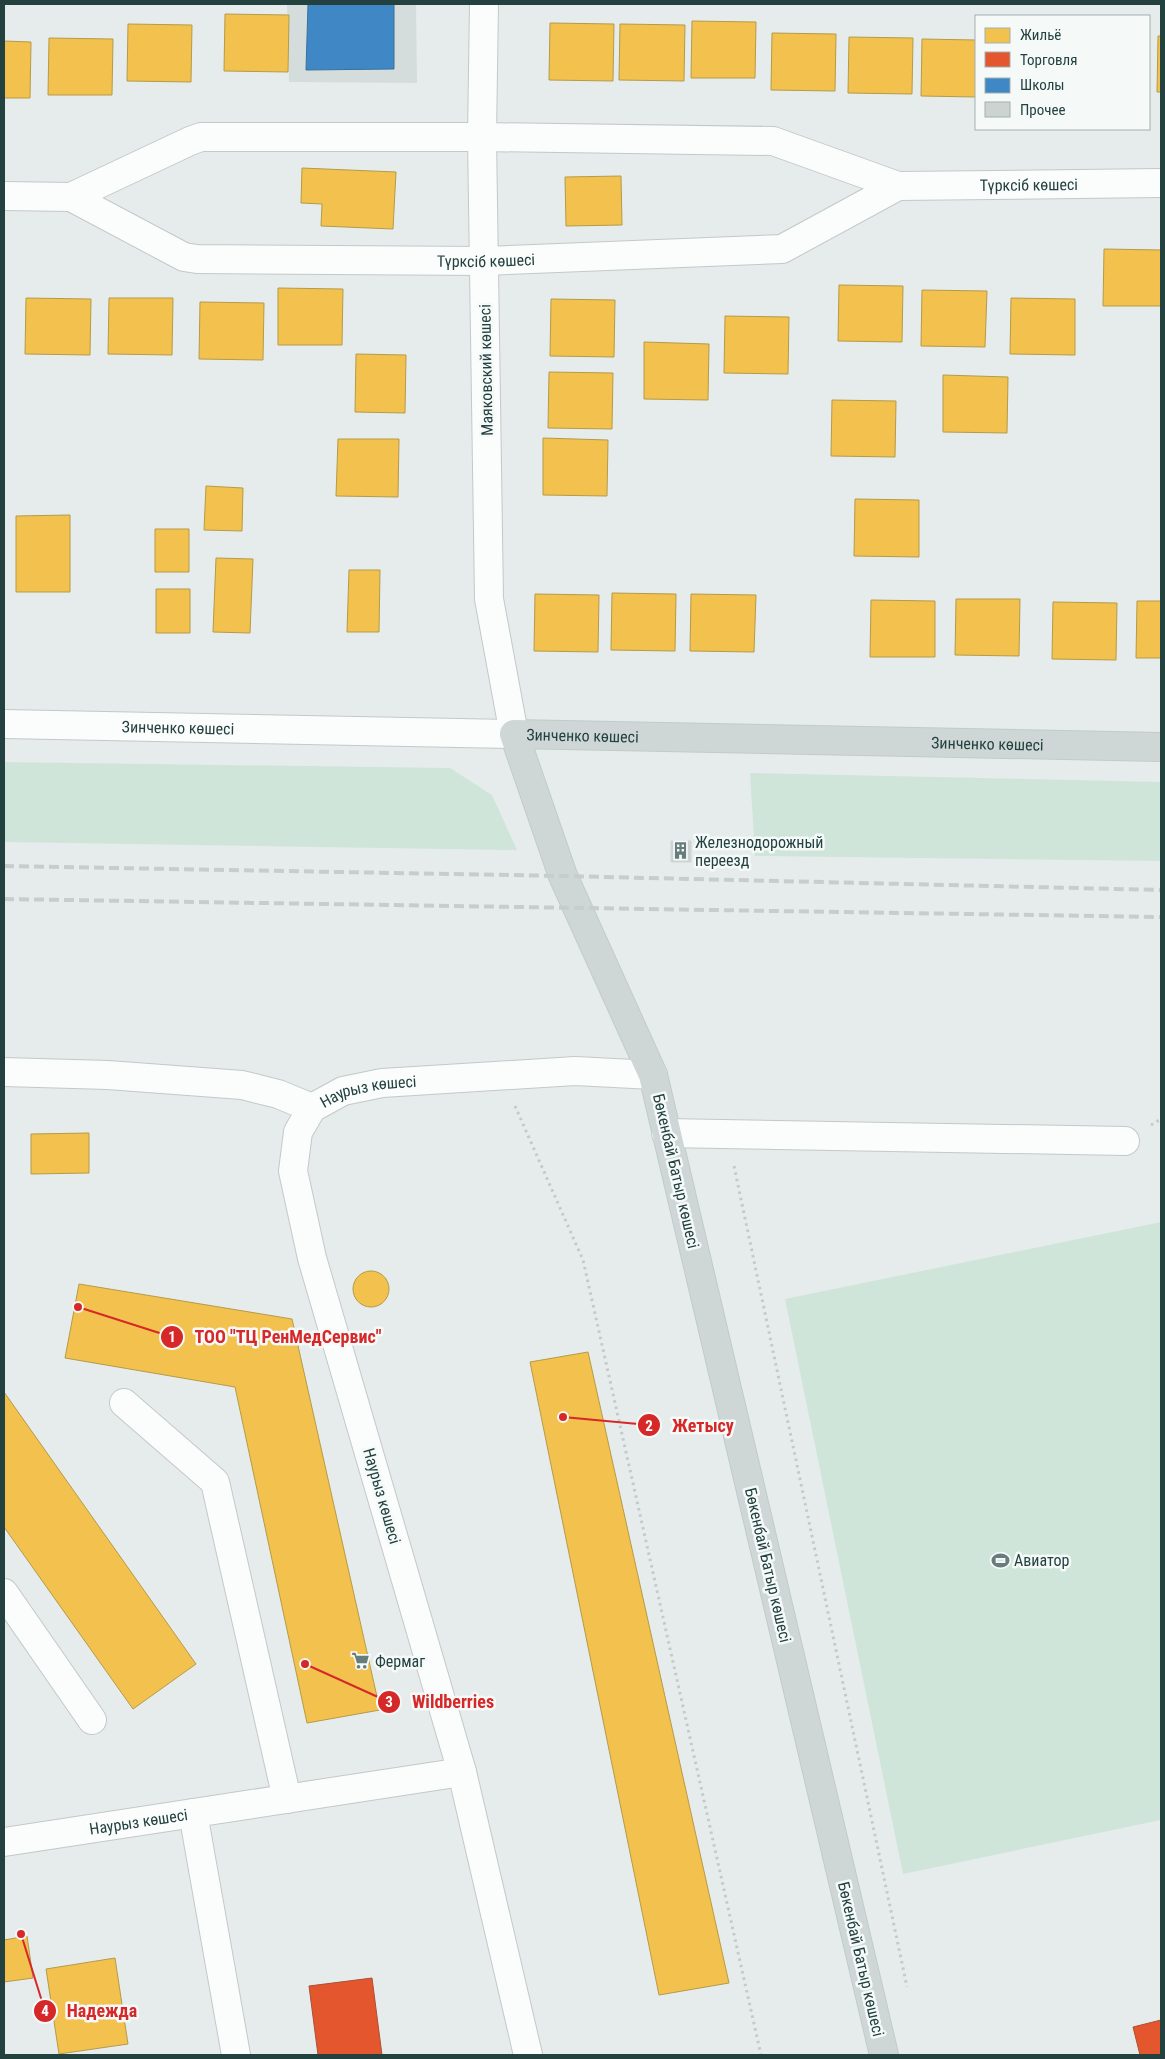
<svg xmlns="http://www.w3.org/2000/svg" width="1165" height="2059" font-family="'Roboto Condensed',sans-serif">
<rect width="100%" height="100%" fill="#e6eceb"/>
<path fill="#d4dddb" d="M287 4H416L417 83 289 82Z"/>
<path fill="#cfe5da" d="M4 762 450 768 492 795 517 850 4 842Z
M750 773 1161 782V861L755 856Z
M1161 1222V1820L903 1874 785 1299Z"/>
<path fill="#f2c14e" stroke="#b49b4a" d="M225 14 289 15 288 72 224 71Z
M692 21 756 22 755 78H691Z
M550 23 614 24 613 81 549 80Z
M128 24 192 25 191 82 127 81Z
M620 24 685 25 684 81 619 80Z
M772 33 836 34 835 91 771 90Z
M1158 36H1161V92H1157Z
M849 37 913 38 912 94 848 93Z
M49 38 113 39 112 95H48Z
M922 39 976 40V97L921 96Z
M4 41 31 42 30 98H4Z
M302 168 396 172 393 229 321 226 322 204 301 203Z
M621 176 622 225 566 226 565 177Z
M1104 249 1161 250V306H1103Z
M839 285 903 286 902 342 838 341Z
M278 288 343 289 342 345H278Z
M922 290 987 291 985 347 921 346Z
M26 298 91 299 90 355 25 354Z
M109 298H173L172 355 108 354Z
M1011 298 1075 299V355L1010 354Z
M551 299 615 300 614 357 550 356Z
M200 302 264 303 263 360 199 359Z
M725 316 789 317 788 374 724 373Z
M644 342 709 344 708 400 644 399Z
M356 354 406 355 405 413 355 412Z
M549 372 613 373 612 429 548 428Z
M943 375 1008 377 1007 433 943 432Z
M832 400 896 401 895 457 831 456Z
M543 438 608 440 607 496 543 495Z
M338 439H399L398 497 336 496Z
M206 486 243 488 242 531 204 530Z
M855 499 919 500V557L854 556Z
M70 515V592H16V516Z
M155 529H189V572H155Z
M216 558 253 559 250 633 213 632Z
M349 570H380L379 632H347Z
M156 589H190V633H156Z
M612 593 676 594 675 651 611 650Z
M535 594 599 595 598 652 534 651Z
M691 594 756 595 754 652 690 651Z
M956 599H1020L1019 656 955 655Z
M871 600 935 601V657H870Z
M1137 601H1161V658H1136Z
M1053 602 1117 603 1116 660 1052 659Z
M89 1133V1173L31 1174V1134Z
M353 1289a18 18 0 1 1 36 0a18 18 0 1 1-36 0Z
M79 1284 292 1319 380 1710 307 1723 235 1387 65 1358Z
M588 1352 729 1983 659 1995 530 1362Z
M4 1392 196 1664 133 1709 4 1527Z
M27 1936 33 1978 4 1982V1940Z
M115 1958 128 2044 59 2054 46 1969Z"/>
<path fill="#e4572e" stroke="#aa5033" d="M372 1978 382 2055H318L309 1986Z
M1161 2020V2055H1140L1133 2027Z"/>
<path fill="#3f88c5" stroke="#36739d" d="M308 4H394V69L306 70Z"/>
<path fill="#cdd3d1" stroke="#cfd5d4" d="M671 841H691V862H671Z"/>
<g fill="none" stroke-linecap="round" stroke-linejoin="round">
<defs>
<g id="minor">
<path id="s1" d="M4 196 71 197 190 141 201 137H482L773 141 898 186 1161 183"/>
<path id="s2" d="M71 197 184 257 197 259 484 261 782 249 898 186"/>
<path id="s3" d="M4 724 514 734 489 599 482 137 484 4"/>
<path d="M4 1072 108 1075 242 1085 278 1094 312 1108"/>
<path d="M666 1133 1125 1141"/>
<path d="M124 1403 215 1482 287 1799"/>
<path d="M4 1593 92 1720"/>
<path d="M462 1772 528 2055"/>
<path d="M193 1813 236 2055"/>
<path id="s4" d="M4 1842 462 1772 312 1258 293 1171 298 1132 312 1108 343 1091 382 1083 575 1071 653 1075"/>
</g>
<g id="major">
<path id="s5" d="M884 2055 653 1075 563 876 514 734 1161 747"/>
</g>
</defs>
<use href="#minor" stroke="#c3c9c8" stroke-width="30"/>
<use href="#major" stroke="#c2cbca" stroke-width="30"/>
<path stroke="#c2cbca" stroke-width="3" stroke-dasharray="2.5 4" stroke-linecap="butt" d="M515 1106 583 1260 761 2055
M1151 1125 1161 1119
M734 1166 907 1987"/>
<use href="#minor" stroke="#fbfcfc" stroke-width="28"/>
<use href="#major" stroke="#ced7d6" stroke-width="28"/>
<path stroke="#c7cdcc" stroke-width="4" stroke-dasharray="10 5" stroke-linecap="butt" d="M4 866 563 876 1161 890
M4 899 1161 917"/>
</g>
<defs>
<symbol id="building-bare" viewBox="-9 -9 18 18"><path d="M-4-6H4V6H1V3H-1V6H-4ZM-2.5-4.3h1.7v1.8h-1.7ZM.8-4.3h1.7v1.8H.8ZM-2.5-1h1.7V.8h-1.7ZM.8-1h1.7V.8H.8Z" fill="#677d7b" stroke="#f5faf9" stroke-width="2.5" paint-order="stroke"/></symbol>
<symbol id="stadium-bare" viewBox="-9 -9 18 18"><path d="M0-5a6.5 5 0 1 0 0 10a6.5 5 0 1 0 0-10ZM-3.5-1.8h7v3.6h-7Z" fill="#677d7b" stroke="#f5faf9" stroke-width="2.5" paint-order="stroke"/></symbol>
<symbol id="supermarket-bare" viewBox="-9 -9 18 18"><path d="M-6-5.5h2.5l.6 2H6L4.5 2H-2.5L-4.4-4H-6ZM-1.5 3.2a1.3 1.3 0 1 0 .1 0ZM3 3.2a1.3 1.3 0 1 0 .1 0Z" fill="#677d7b" stroke="#f5faf9" stroke-width="2.5" paint-order="stroke"/></symbol>
</defs>
<g fill-rule="evenodd">
<use href="#building-bare" x="668" y="838" width="25" height="25"/>
<use href="#stadium-bare" x="988" y="1548" width="25" height="25"/>
<use href="#supermarket-bare" x="348" y="1648" width="25" height="25"/>
</g>
<g text-anchor="middle" dominant-baseline="central" stroke-width="5" stroke-linejoin="round" paint-order="stroke">
<g font-size="16" fill="#22413f" stroke="#f5faf9">
<text stroke="none"><textPath href="#s1" startOffset="1046">Түрксіб көшесі</textPath></text>
<text stroke="none"><textPath href="#s2" startOffset="430">Түрксіб көшесі</textPath></text>
<text transform="translate(486 370) rotate(-91)">Маяковский көшесі</text>
<text stroke="none"><textPath href="#s3" startOffset="174">Зинченко көшесі</textPath></text>
<text stroke="none"><textPath href="#s5" startOffset="1444">Зинченко көшесі</textPath></text>
<text stroke="none"><textPath href="#s5" startOffset="1849">Зинченко көшесі</textPath></text>
<text stroke="none"><textPath href="#s4" startOffset="1215">Наурыз көшесі</textPath></text>
<text transform="translate(676 1171) rotate(77)">Бөкенбай Батыр көшесі</text>
<text transform="translate(382 1496) rotate(74)">Наурыз көшесі</text>
<text transform="translate(768 1565) rotate(77)">Бөкенбай Батыр көшесі</text>
<text stroke="none"><textPath href="#s4" startOffset="136">Наурыз көшесі</textPath></text>
<text transform="translate(861 1959) rotate(77)">Бөкенбай Батыр көшесі</text>
</g>
<g font-size="16" fill="#22413f" stroke="#f5faf9" text-anchor="start">
<text x="695" y="842">Железнодорожный<tspan x="695" dy="18">переезд</tspan></text>
<text x="1014" y="1560">Авиатор</text>
<text x="375" y="1661">Фермаг</text>
</g>
</g>
<path fill="none" stroke="#d62828" stroke-width="2" d="M78 1307L172 1337M563 1417L649 1425M305 1664L389 1702M21 1934L45 2011"/>
<g fill="#d62828" stroke="#f5faf9" stroke-width="2">
<circle cx="78" cy="1307" r="5"/>
<circle cx="563" cy="1417" r="5"/>
<circle cx="305" cy="1664" r="5"/>
<circle cx="21" cy="1934" r="5"/>
<circle cx="172" cy="1337" r="12"/>
<circle cx="649" cy="1425" r="12"/>
<circle cx="389" cy="1702" r="12"/>
<circle cx="45" cy="2011" r="12"/>
</g>
<g font-size="15" text-anchor="middle" font-weight="bold" fill="#fff">
<text x="172" y="1342">1</text>
<text x="649" y="1431">2</text>
<text x="389" y="1707">3</text>
<text x="45" y="2016">4</text>
</g>
<g font-size="18" text-anchor="middle" font-weight="bold" fill="#d62828" stroke="#f5faf9" stroke-width="5" stroke-linejoin="round" paint-order="stroke">
<text x="288" y="1343">ТОО "ТЦ РенМедСервис"</text>
<text x="703" y="1432">Жетысу</text>
<text x="453" y="1708">Wildberries</text>
<text x="102" y="2017">Надежда</text>
</g>
<rect width="1165" height="2059" fill="none" stroke="#22413f" stroke-width="10"/>
<rect x="975" y="15" width="175" height="115" fill="#f5faf9" stroke="#a1b0af"/>
<rect x="985" y="28" width="25" height="15" fill="#f2c14e" stroke="#a1b0af"/>
<text x="1020" y="40" font-size="15" fill="#22413f">Жильё</text>
<rect x="985" y="52" width="25" height="15" fill="#e4572e" stroke="#a1b0af"/>
<text x="1020" y="65" font-size="15" fill="#22413f">Торговля</text>
<rect x="985" y="78" width="25" height="15" fill="#3f88c5" stroke="#a1b0af"/>
<text x="1020" y="90" font-size="15" fill="#22413f">Школы</text>
<rect x="985" y="102" width="25" height="15" fill="#cdd3d1" stroke="#a1b0af"/>
<text x="1020" y="115" font-size="15" fill="#22413f">Прочее</text>
</svg>
